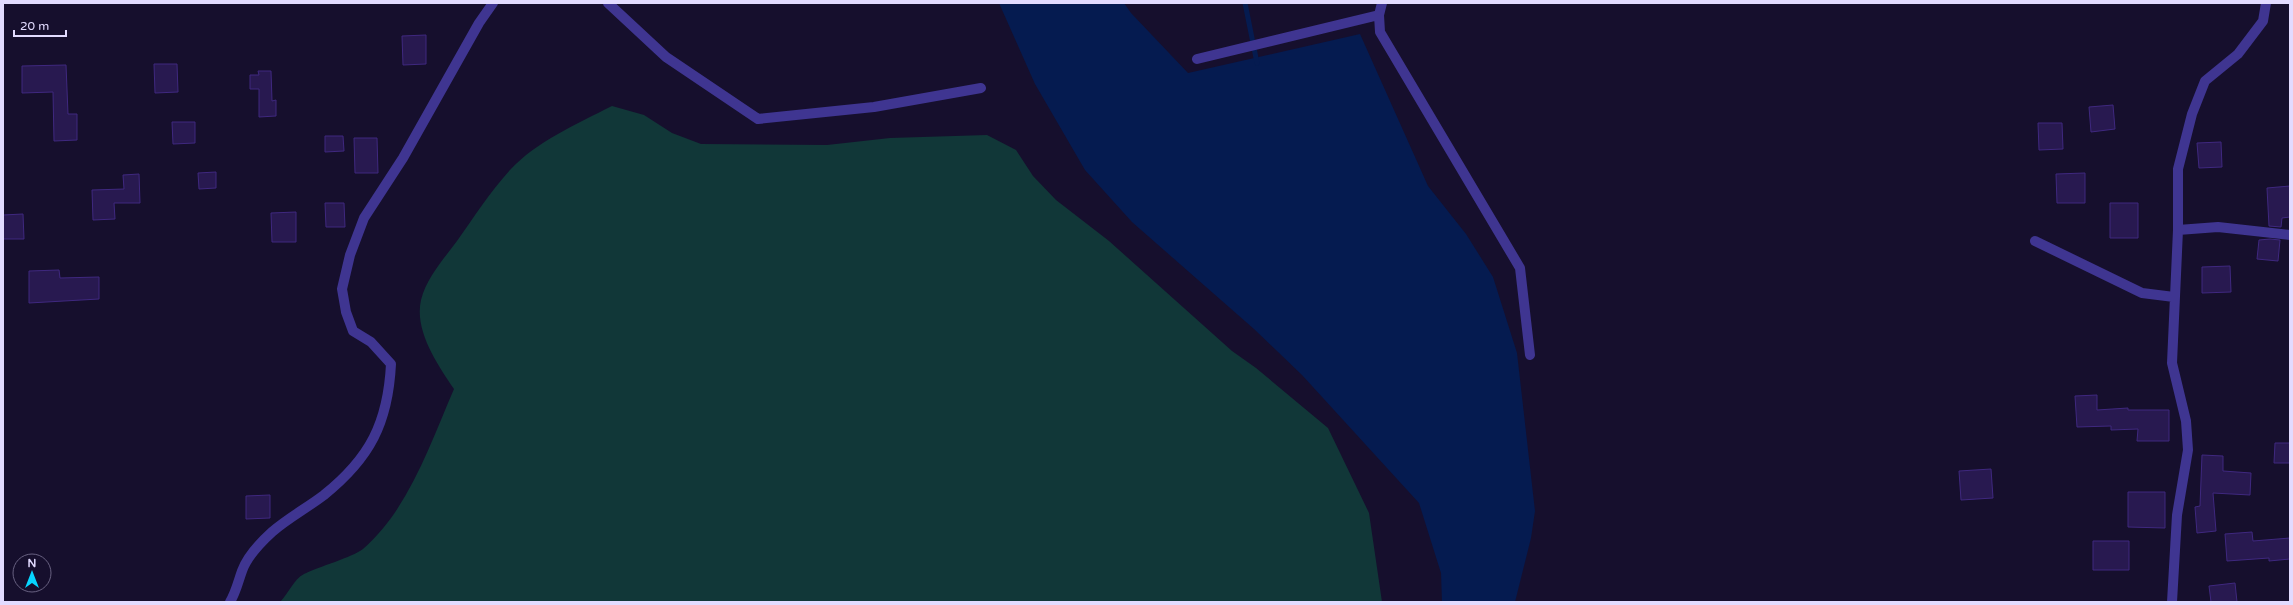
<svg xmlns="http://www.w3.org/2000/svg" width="2293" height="605" font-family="'Varela Round',sans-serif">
<rect width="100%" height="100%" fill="#160f2d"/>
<path fill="#113738" d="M612 106 644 115 672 133 701 144 827 145 890 138 987 135 1016 150 1033 176 1056 200 1109 241 1232 351 1256 368 1328 428 1369 513 1382 602H280C288 594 294 579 304 574 318 567 353 557 363 549 409 509 430 444 454 389 438 365 414 331 421 300 427 277 443 260 457 241 474 217 490 192 510 170 537 141 577 124 612 106Z"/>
<path fill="#051b50" d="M999 3H1124L1131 13 1188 73 1360 34 1428 186 1466 234 1493 277 1517 353 1535 511 1531 538 1515 602H1442L1441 573 1419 503 1302 375 1254 329 1132 222 1085 170 1035 84Z"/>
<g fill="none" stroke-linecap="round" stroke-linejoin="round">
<path stroke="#051b50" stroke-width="5" d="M1245 3 1257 63"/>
</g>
<path fill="#281950" stroke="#3f287f" d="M426 35V64L403 65 402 36Z
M154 64H177L178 92 155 93Z
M66 65 68 114H77V140L54 141 53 92 22 93V66Z
M258 71H271L272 101 276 100V116L259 117V89H250V75H259Z
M2113 105 2115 129 2091 132 2089 107Z
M172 122H195V143L173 144Z
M2038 123H2062L2063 149 2039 150Z
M325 136H343L344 151 325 152Z
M354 138H377L378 173H355Z
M2221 142 2222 167 2199 168 2197 143Z
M216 172V188L199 189 198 173Z
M2085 173V203H2057L2056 174Z
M139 174 140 203H114L115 219 93 220 92 190 124 189 123 175Z
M2290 186V217L2282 218 2281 227 2269 226 2267 188Z
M325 203H344L345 227H326Z
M2110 203H2138V238H2110Z
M296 212V242H272L271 213Z
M23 214 24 239H3V215Z
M2270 239 2280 240 2278 261 2257 259 2259 240Z
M2230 266 2231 292 2202 293V267Z
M59 270 60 278 99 277V299L29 303V271Z
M2097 395V410L2128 408V410H2169V441H2137L2138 429 2111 430V426L2077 427 2075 396Z
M2275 443H2290V463H2274Z
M2202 455 2223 456V471L2251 473 2250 495 2213 493 2216 531 2197 533 2195 507 2200 506Z
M1991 469 1993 498 1961 500 1959 471Z
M2128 492H2165V528L2128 527Z
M270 495V518L246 519V496Z
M2252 532 2253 541 2290 538V559L2269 561V558L2227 561 2225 534Z
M2093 541H2129V570H2093Z
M2235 583 2237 602H2211L2209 586Z"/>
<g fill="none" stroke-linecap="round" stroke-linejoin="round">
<path stroke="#3f3591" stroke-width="10" d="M608 3 666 57 758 119 874 107 981 88
M1382 3 1379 15 1380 32 1520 268 1530 355
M1197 59 1379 15
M2178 230V169L2192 114 2205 81 2238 54 2263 21 2266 3
M2035 241 2142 293 2174 297
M230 602C236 592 238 582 242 571 247 557 261 542 272 532 288 518 307 508 324 495 370 458 388 423 391 364L371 342 353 331 346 312 342 289 350 255 364 218 403 158 479 23 493 3
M2172 602 2177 515 2188 450 2186 421 2172 363 2178 230 2218 227 2290 235"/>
</g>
<rect width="2293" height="605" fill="none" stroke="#e2dbff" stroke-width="8"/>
<g transform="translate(32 573)"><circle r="19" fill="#160f2d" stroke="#686181"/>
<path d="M0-3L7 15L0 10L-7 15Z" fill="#07d5ff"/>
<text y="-6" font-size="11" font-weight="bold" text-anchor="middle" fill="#e2dbff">N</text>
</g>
<path d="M14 30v6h52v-6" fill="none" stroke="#e2dbff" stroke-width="2"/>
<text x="20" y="30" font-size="12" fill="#e2dbff" stroke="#160f2d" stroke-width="3" paint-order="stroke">20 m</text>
</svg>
